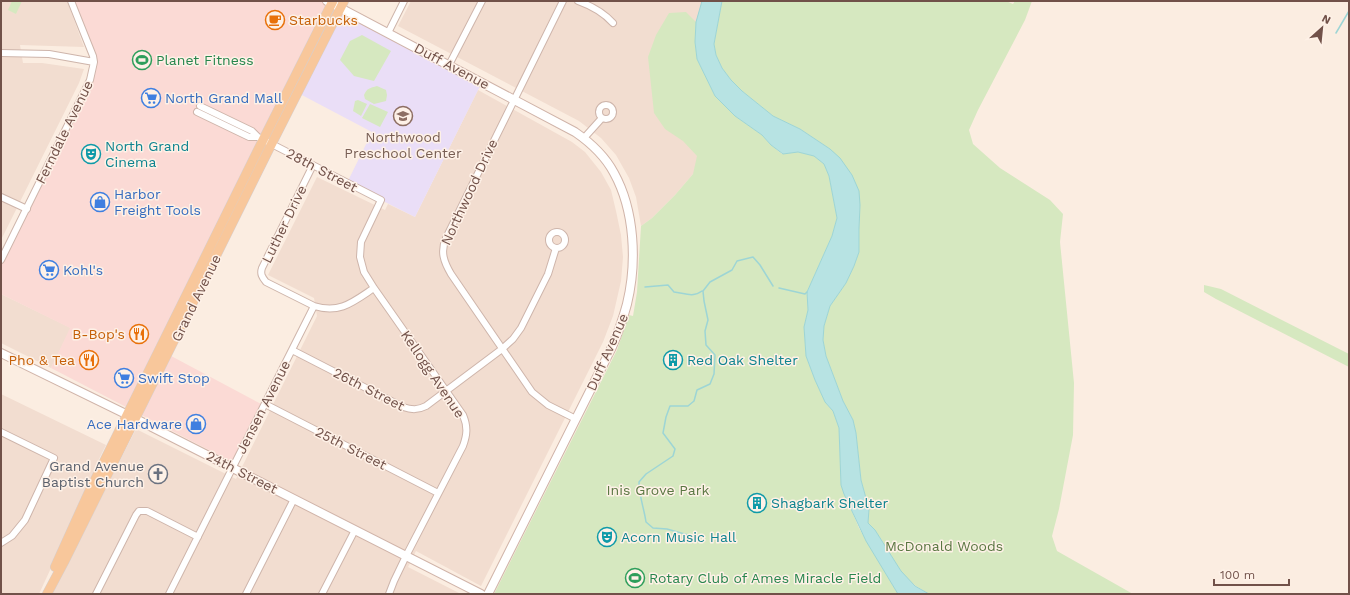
<svg xmlns="http://www.w3.org/2000/svg" width="1350" height="595" font-family="'Work Sans',sans-serif">
<rect width="100%" height="100%" fill="#fbede1"/>
<path fill="#f2ddd0" d="M1 1H67L84 47 20 45 23 63H42L84 69 79 83 1 240Z
M411 1H702L687 60 731 130 675 195 652 218 641 226 636 197 629 178 616 155 601 138 579 121 398 26Z
M478 90 572 142 585 152 601 172 611 190 616 211 621 235 623 257 621 281 613 316 603 342 481 586 416 551 408 567 461 594H52L136 429 236 479 317 316 314 298 268 275 317 177 385 210 388 204 415 217Z
M1 294 71 328 51 368 1 343Z
M1 394 106 445 95 467 93 477 39 594H1Z"/>
<path fill="#fbdad5" d="M73 1H331L158 349 263 405 232 462 51 368 70 328 1 294V265L95 65Z"/>
<path fill="#eadef7" d="M341 8 482 82 415 217 347 183 372 132 298 93Z"/>
<path fill="#d6e8c0" d="M12 1H22L16 14 8 10Z
M722 1H1006L1013 4 1015 1H1032L1025 20 978 110 969 130 973 144 1000 168 1050 200 1063 214 1060 242 1074 383 1073 435 1059 509 1052 536 1057 551 1133 594H929C925 591 920 589 916 586 894 570 887 541 868 523L869 509 861 480 856 433 853 420 843 401 826 356 823 340 824 326 830 306 846 283 854 266 859 252V229L860 205 830 149 800 129 773 116 742 91 731 80 722 68 716 55 714 44Z
M686 12 696 22 695 42 697 59 715 96 735 116 762 135 771 145 782 154 798 152 814 156 824 164 829 176 837 218 832 236 807 292 808 310 804 327 806 356 815 380 825 402 833 411 839 428 841 485 859 528 898 594H494L617 350 629 315 633 316 637 292 641 226 652 218 675 195 693 174 697 156 683 141 665 129 654 113 648 57 656 35 669 13Z
M362 35 391 51 374 81 354 76 340 60 350 41Z
M377 86 386 90 387 95 386 101 374 104 365 99 364 95C367 88 370 88 377 86Z
M358 100 367 104 361 116 353 111 355 101Z
M370 104 388 112 380 127 362 118Z
M1204 285 1221 289 1349 354V367L1216 299 1204 292Z"/>
<path fill="#b7e3e3" stroke="#9dd5d5" d="M702 1H722L714 44 716 55 722 68 731 80 742 91 773 116 800 129 830 149 840 158 852 175 859 191 860 205 859 229V252L854 266 846 283 830 306 824 326 823 340 826 356 843 401 853 420 856 433 861 480 869 509 868 523 875 530 901 571 915 586 929 594H898L866 541 844 494 841 485 839 428 833 411 825 402 815 380 806 356 804 327 808 310 807 292 832 236 837 218 829 176 824 164 814 156 798 152 783 154 771 145 762 135 735 116 715 96 697 59 695 42 696 22Z"/>
<g fill="none" stroke-linecap="round" stroke-linejoin="round">
<path stroke="#9dd5d5" stroke-width="1.5" d="M1336 33 1349 11
M645 287 668 285 674 292C684 293 693 298 702 291
M779 288 805 294 807 292
M688 535 667 529 653 528 646 522C644 508 639 496 639 482L646 474 673 456 675 449 663 433 666 417 670 406H688L694 401 697 390 710 384 714 374 715 355 706 345 705 331 708 320 704 301 703 291 710 282 732 270 737 261 753 257 760 265 773 286"/>
<defs>
<path id="street" d="M563 1 446 238C440 252 444 262 451 274L532 392 548 405 576 419
M578 1C592 6 603 12 613 23
M388 33 404 1
M1 53 49 54 94 62
M449 65 482 1
M599 112a7 7 0 1 1 14 0a7 7 0 1 1-14 0Z
M200 106 252 131 258 137 381 200 361 242 360 257 364 272 374 288 463 415C468 427 467 435 463 446L406 556 394 581 389 594
M197 112 249 137H258
M584 138 602 118
M313 165 262 268C260 274 262 277 266 282L314 306C340 314 353 302 374 288
M1 197 27 209
M549 240a8 8 0 1 1 16 0a8 8 0 1 1-16 0Z
M1 260 90 80 94 62 93 56 71 1
M292 350 403 407C412 410 418 410 426 406L502 349 513 339 521 328 548 274 556 248
M265 404 438 493
M1 432 54 458 25 520 12 536 1 543
M96 594 136 515 139 511H147L198 537
M169 594 314 306
M246 594 294 499
M322 594 355 530"/>
<path id="secondary" d="M327 1 575 132C591 143 605 156 614 173 635 211 637 263 627 304 623 319 618 333 612 347L488 594
M1 353 136 419 481 594"/>
<path id="primary" d="M55 567 88 494 260 146 333 1
M47 594 64 562 270 147 344 1"/>
</defs>
<use href="#street" stroke="#ceb5ab" stroke-width="8"/>
<use href="#secondary" stroke="#d0b4a9" stroke-width="10"/>
<use href="#primary" stroke="#d7cecc" stroke-width="10"/>
<use href="#street" stroke="#fff" stroke-width="6"/>
<use href="#secondary" stroke="#fff" stroke-width="8"/>
<use href="#primary" stroke="#f8c79b" stroke-width="9"/>
</g>
<defs>
<symbol id="cafe-ring" viewBox="-11 -11 22 22"><circle r="9.5" fill="#fef1e7" stroke="#e8710a" stroke-width="1.5"/><path d="M-5.5-4.5H6V0H3Q3 3.5 0 3.5H-2.5Q-5.5 3.5-5.5 0ZM3-3.2v2h1.7v-2ZM-6 4.5H4V6H-6Z" fill="#e8710a"/></symbol>
<symbol id="stadium-ring" viewBox="-11 -11 22 22"><circle r="9.5" fill="#fef1e7" stroke="#2e9e5b" stroke-width="1.5"/><path d="M0-5a6.5 5 0 1 0 0 10a6.5 5 0 1 0 0-10ZM-3.5-1.8h7v3.6h-7Z" fill="#2e9e5b"/></symbol>
<symbol id="supermarket-ring" viewBox="-11 -11 22 22"><circle r="9.5" fill="#fef1e7" stroke="#3f7fe0" stroke-width="1.5"/><path d="M-6-5.5h2.5l.6 2H6L4.5 2H-2.5L-4.4-4H-6ZM-1.5 3.2a1.3 1.3 0 1 0 .1 0ZM3 3.2a1.3 1.3 0 1 0 .1 0Z" fill="#3f7fe0"/></symbol>
<symbol id="school-ring" viewBox="-11 -11 22 22"><circle r="9.5" fill="#fef1e7" stroke="#8d6e63" stroke-width="1.5"/><path d="M0-5L7-2L0 1L-7-2ZM-4 1L0 2.5L4 1V4Q0 6-4 4Z" fill="#8d6e63"/></symbol>
<symbol id="theatre-ring" viewBox="-11 -11 22 22"><circle r="9.5" fill="#fef1e7" stroke="#0f9aa8" stroke-width="1.5"/><path d="M-5-5.5Q0-4 5-5.5V0Q5 5 0 6Q-5 5-5 0ZM-3.3-2.5H-1v1.5H-3.3ZM1-2.5H3.3v1.5H1ZM-2.8 1Q0 5.5 2.8 1Z" fill="#0f9aa8"/></symbol>
<symbol id="shop-ring" viewBox="-11 -11 22 22"><circle r="9.5" fill="#fef1e7" stroke="#3f7fe0" stroke-width="1.5"/><path d="M-5-2.5h2.3a2.7 3.5 0 0 1 5.4 0H5L5.5 6h-11ZM-1.5-2.5h3a1.5 2.3 0 0 0-3 0Z" fill="#3f7fe0"/></symbol>
<symbol id="restaurant-ring" viewBox="-11 -11 22 22"><circle r="9.5" fill="#fef1e7" stroke="#e8710a" stroke-width="1.5"/><path d="M-5-6h1v4h1v-4h1v4h1v-4h1v5L-1.5 .5V6h-2V.5L-5-1ZM5-6V6H3V1.5H1.5Q1.5-4 5-6Z" fill="#e8710a"/></symbol>
<symbol id="building-ring" viewBox="-11 -11 22 22"><circle r="9.5" fill="#fef1e7" stroke="#0f9aa8" stroke-width="1.5"/><path d="M-4-6H4V6H1V3H-1V6H-4ZM-2.5-4.3h1.7v1.8h-1.7ZM.8-4.3h1.7v1.8H.8ZM-2.5-1h1.7V.8h-1.7ZM.8-1h1.7V.8H.8Z" fill="#0f9aa8"/></symbol>
<symbol id="church-ring" viewBox="-11 -11 22 22"><circle r="9.5" fill="#fef1e7" stroke="#6b7280" stroke-width="1.5"/><path d="M-1.2-6h2.4v3.5h3.3v2.4h-3.3V6h-2.4V-.1h-3.3v-2.4h3.3Z" fill="#6b7280"/></symbol>
</defs>
<g fill-rule="evenodd">
<use href="#cafe-ring" x="264" y="9" width="22" height="22"/>
<use href="#stadium-ring" x="131" y="49" width="22" height="22"/>
<use href="#supermarket-ring" x="140" y="87" width="22" height="22"/>
<use href="#school-ring" x="392" y="105" width="22" height="22"/>
<use href="#theatre-ring" x="80" y="143" width="22" height="22"/>
<use href="#shop-ring" x="89" y="191" width="22" height="22"/>
<use href="#supermarket-ring" x="38" y="259" width="22" height="22"/>
<use href="#restaurant-ring" x="128" y="323" width="22" height="22"/>
<use href="#restaurant-ring" x="78" y="349" width="22" height="22"/>
<use href="#building-ring" x="662" y="349" width="22" height="22"/>
<use href="#supermarket-ring" x="113" y="367" width="22" height="22"/>
<use href="#shop-ring" x="185" y="413" width="22" height="22"/>
<use href="#church-ring" x="147" y="463" width="22" height="22"/>
<use href="#building-ring" x="746" y="492" width="22" height="22"/>
<use href="#theatre-ring" x="596" y="526" width="22" height="22"/>
<use href="#stadium-ring" x="624" y="567" width="22" height="22"/>
</g>
<g text-anchor="middle" dominant-baseline="central" stroke-width="3" stroke-linejoin="round" paint-order="stroke">
<g font-size="14" fill="#c56008" stroke="#fef1e7" text-anchor="end">
<text x="289" y="20" text-anchor="start">Starbucks</text>
<text x="125" y="334">B-Bop's</text>
<text x="75" y="360">Pho &amp; Tea</text>
</g>
<g font-size="14" fill="#27864d" stroke="#fef1e7" text-anchor="start">
<text x="156" y="60">Planet Fitness</text>
<text x="649" y="578">Rotary Club of Ames Miracle Field</text>
</g>
<g font-size="14" fill="#715149" stroke="#fef1e7">
<text transform="translate(452 66) rotate(28)">Duff Avenue</text>
<text transform="translate(64 132) rotate(-64)">Ferndale Avenue</text>
<text transform="translate(322 170) rotate(28)">28th Street</text>
<text transform="translate(469 192) rotate(-65)">Northwood Drive</text>
<text transform="translate(284 224) rotate(-64)">Luther Drive</text>
<text transform="translate(196 298) rotate(-64)">Grand Avenue</text>
<text transform="translate(607 352) rotate(-66)">Duff Avenue</text>
<text transform="translate(433 374) rotate(56)">Kellogg Avenue</text>
<text transform="translate(369 389) rotate(27)">26th Street</text>
<text transform="translate(263 407) rotate(-63)">Jensen Avenue</text>
<text transform="translate(351 448) rotate(27)">25th Street</text>
<text transform="translate(242 472) rotate(27)">24th Street</text>
</g>
<g font-size="14" fill="#366cbe" stroke="#fef1e7" text-anchor="start">
<text x="165" y="98">North Grand Mall</text>
<text x="114" y="194">Harbor<tspan x="114" dy="16">Freight Tools</tspan></text>
<text x="63" y="270">Kohl's</text>
<text x="138" y="378">Swift Stop</text>
<text x="182" y="424" text-anchor="end">Ace Hardware</text>
</g>
<g font-size="14" fill="#785e54" stroke="#fef1e7">
<text x="403" y="137">Northwood<tspan x="403" dy="16">Preschool Center</tspan></text>
</g>
<g font-size="14" fill="#0d838f" stroke="#fef1e7" text-anchor="start">
<text x="105" y="146">North Grand<tspan x="105" dy="16">Cinema</tspan></text>
<text x="687" y="360">Red Oak Shelter</text>
<text x="771" y="503">Shagbark Shelter</text>
<text x="621" y="537">Acorn Music Hall</text>
</g>
<g font-size="14" fill="#5b616d" stroke="#fef1e7" text-anchor="end">
<text x="144" y="466">Grand Avenue<tspan x="144" dy="16">Baptist Church</tspan></text>
</g>
<g font-size="14" fill="#5a7742" stroke="#fef1e7">
<text x="658" y="490">Inis Grove Park</text>
<text x="944" y="546">McDonald Woods</text>
</g>
</g>
<rect width="1350" height="595" fill="none" stroke="#715149" stroke-width="4"/>
<g transform="translate(1322 28) rotate(27)" stroke="#fef1e7" stroke-width="3" paint-order="stroke">
<path d="M0-3L7 15L0 10L-7 15Z" fill="#715149"/>
<text y="-6" font-size="11" font-weight="bold" text-anchor="middle" fill="#715149">N</text>
</g>
<path d="M1214 579v6h75v-6" fill="none" stroke="#715149" stroke-width="2"/>
<text x="1220" y="579" font-size="12" fill="#715149" stroke="#fef1e7" stroke-width="3" paint-order="stroke">100 m</text>
</svg>
